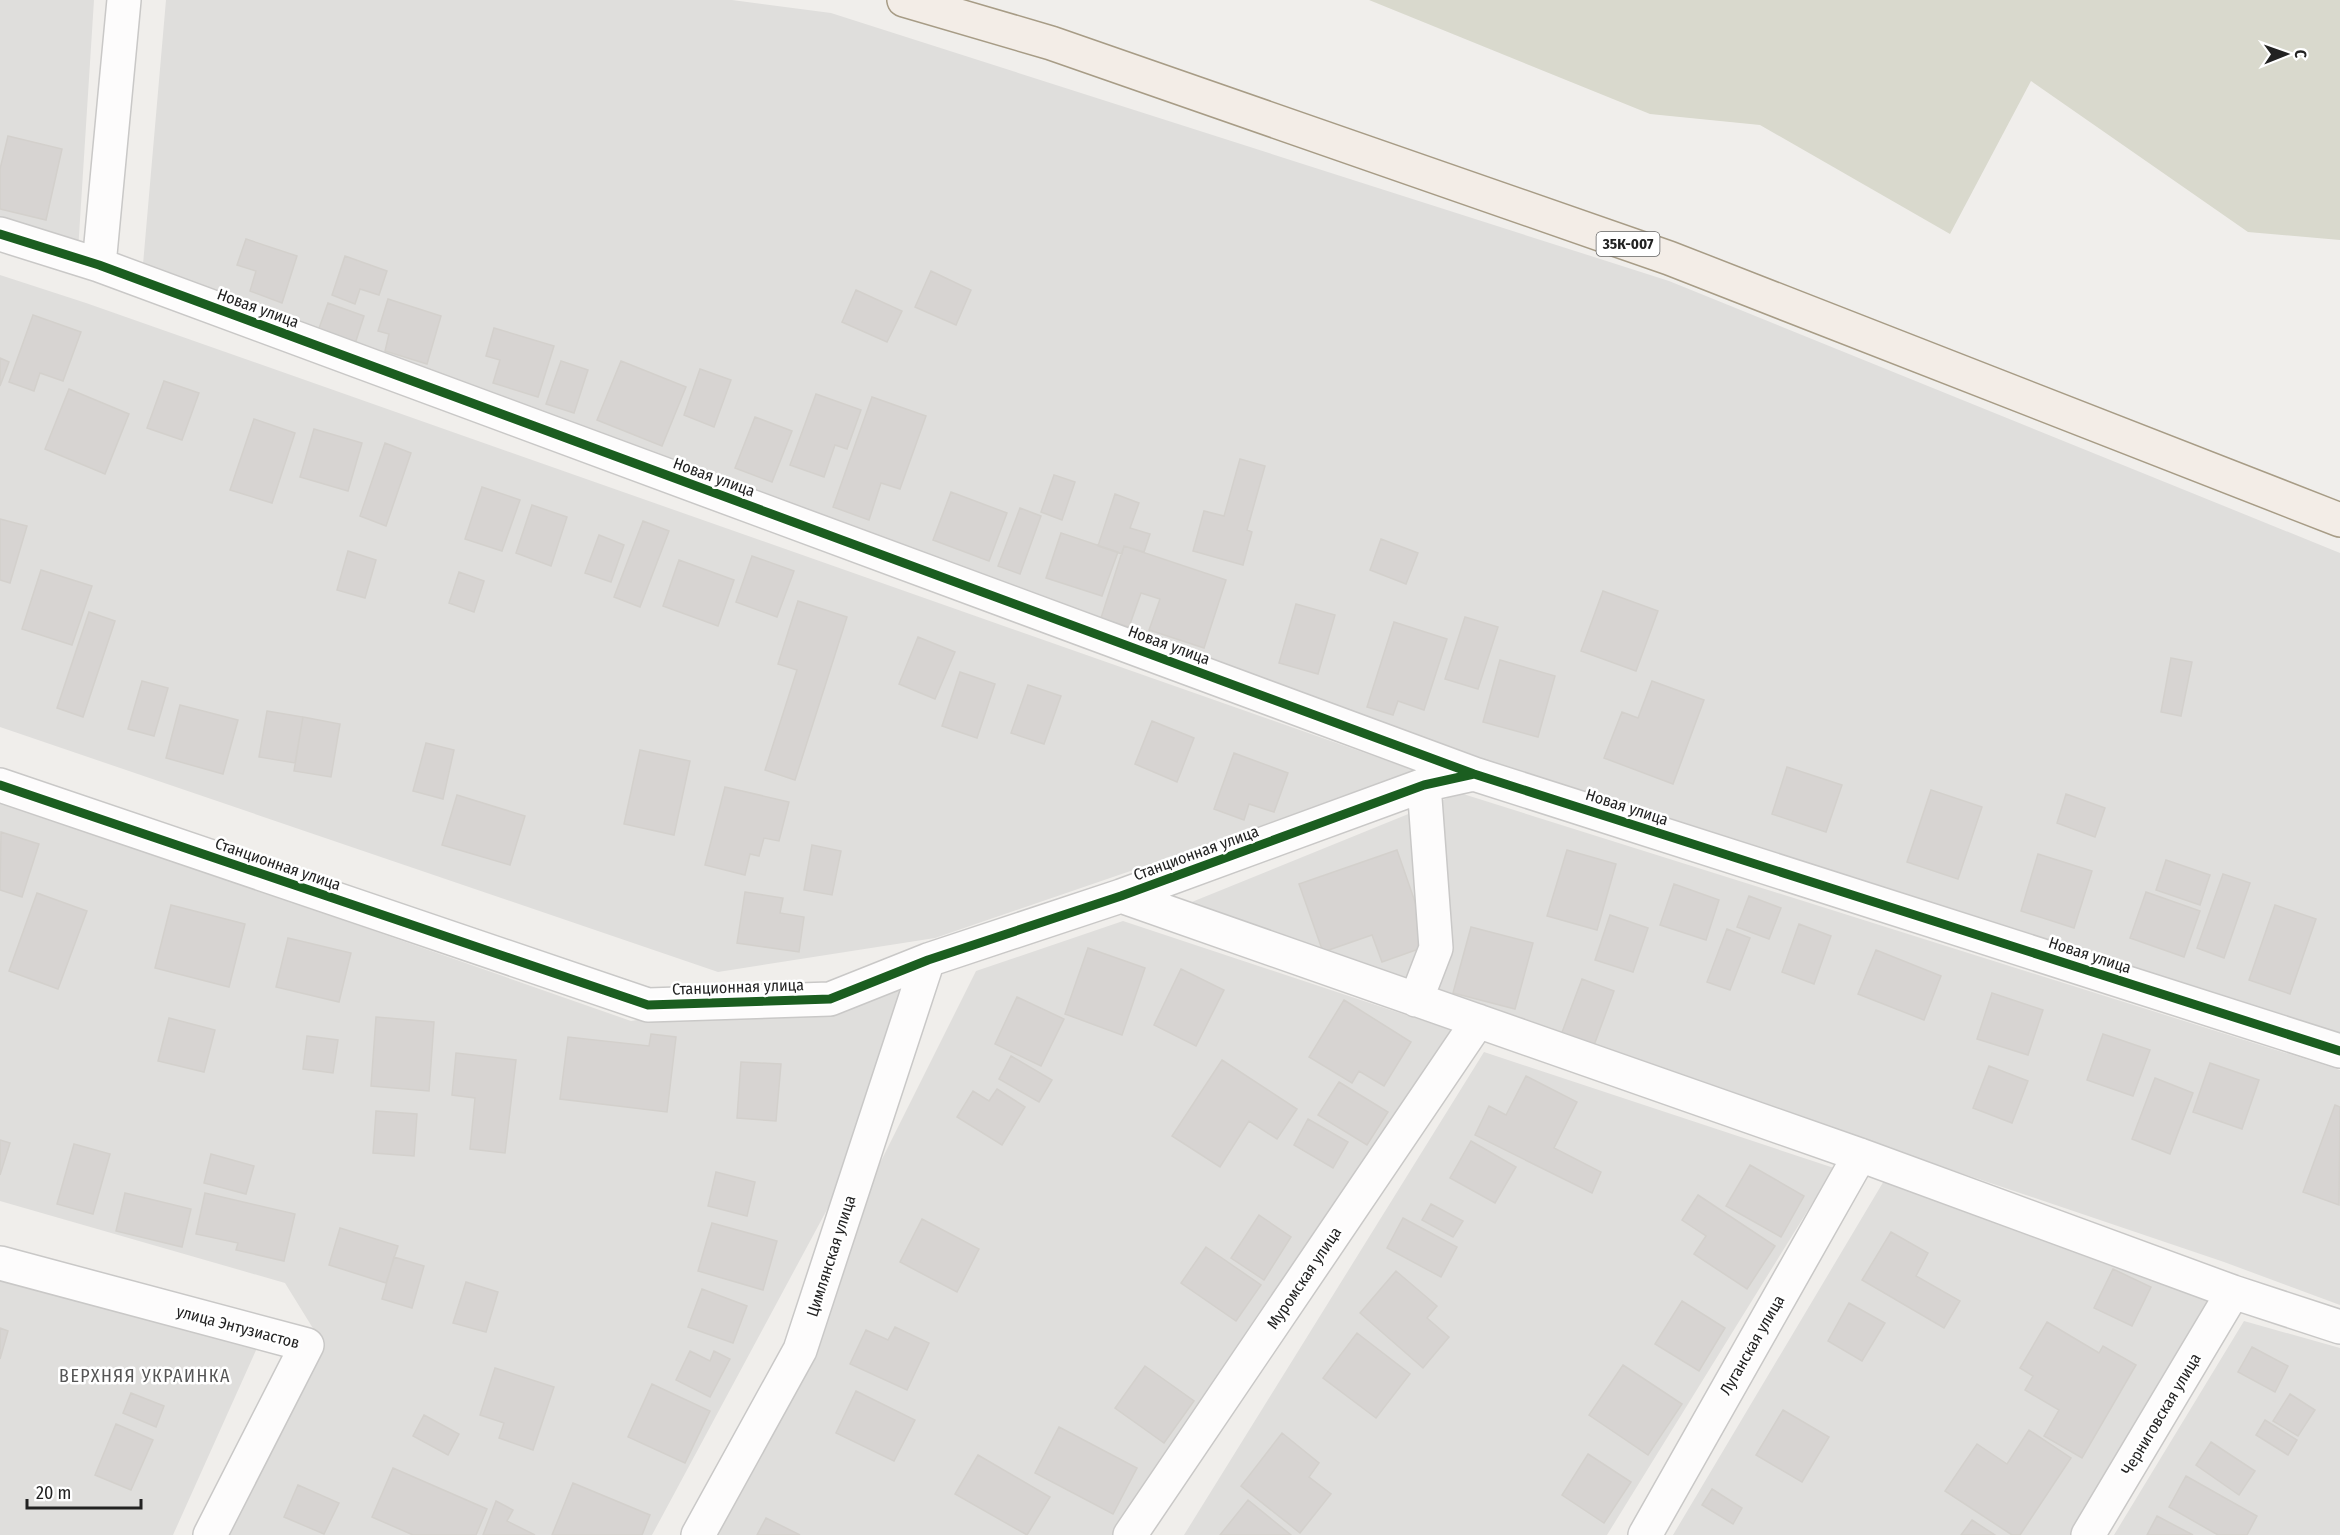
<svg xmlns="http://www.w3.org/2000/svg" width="2340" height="1535" font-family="'Fira Sans Condensed',sans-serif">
<rect width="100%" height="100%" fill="#f0eeeb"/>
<path fill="#dfdedc" d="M0 0H94L78 251 0 225Z
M166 0H732L831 13 1669 281 2340 553V1048L1442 756 142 276Z
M0 275 86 303 1419 772 935 938 718 972 0 727Z
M1460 793 2340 1070V1305L2224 1262 1177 908Z
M0 800 631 1021 907 976 915 1046 652 1535H221L314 1330 285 1283 0 1201Z
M1123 921 1451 1030 1116 1535H694L976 971Z
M1484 1052 1834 1168 1607 1535H1184Z
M1891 1169 2221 1301 2077 1535H1673Z
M0 1274 257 1348 173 1535H0Z
M2244 1321 2340 1348V1535H2114Z"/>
<path fill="#d9d9cd" d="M1369 0H2340V240L2248 232 2031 81 1950 234 1760 125 1650 114Z"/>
<path fill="#d7d4d2" stroke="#d3d0cc" stroke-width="1.5" d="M8 136 62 149 46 220 0 209V169Z
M246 239 297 256 282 303 250 291 256 271 237 265Z
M345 256 387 271 379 295 360 289 355 304 332 295Z
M931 271 971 290 956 325 915 307Z
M856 290 902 311 887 342 842 322Z
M388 299 441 316 427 364 385 351 389 334 378 331Z
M328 303 364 316 354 347 317 334Z
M33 315 81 332 63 381 40 373 34 391 9 382Z
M494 328 554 346 538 397 493 383 500 360 486 356Z
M0 358 9 362 0 386Z
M561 361 588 370 574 413 546 404Z
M621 361 686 387 662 446 597 420Z
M700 369 731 380 714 427 684 415Z
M164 381 199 393 182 440 147 428Z
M69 389 129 414 105 474 45 449Z
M816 394 861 410 847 449 835 445 824 477 790 465Z
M872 397 926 416 900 489 881 483 869 520 833 507Z
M755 417 792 431 772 482 735 468Z
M254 419 295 433 272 503 230 490Z
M314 429 362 443 348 491 300 477Z
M385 443 411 453 386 526 360 516Z
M1240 459 1265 466 1247 530 1252 532 1243 565 1193 551 1204 511 1224 516Z
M1054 475 1075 482 1062 520 1041 512Z
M482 487 520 500 502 551 465 539Z
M951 492 1007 513 989 561 933 540Z
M1115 494 1139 503 1130 528 1150 534 1144 552 1124 546 1122 554 1098 546Z
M532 505 567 517 551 566 516 553Z
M1020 508 1041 516 1020 574 998 566Z
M0 519 27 526 10 583 0 580Z
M643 521 669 531 640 607 614 597Z
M1061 533 1118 552 1102 596 1046 578Z
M599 535 624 545 611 582 585 573Z
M1381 539 1418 553 1406 584 1370 570Z
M1124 546 1226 580 1204 648 1149 630 1160 599 1141 593 1129 627 1101 618Z
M348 551 376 560 365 598 337 590Z
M752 556 794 571 777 617 736 602Z
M679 560 734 580 718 626 663 606Z
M41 570 92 586 72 645 22 629Z
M459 572 484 581 474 612 449 603Z
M1603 591 1658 611 1636 671 1581 651Z
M798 601 847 617 795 780 765 770 797 670 778 664Z
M1296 604 1335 615 1318 674 1279 663Z
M89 612 115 621 83 717 57 708Z
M1465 617 1498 627 1478 689 1445 679Z
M1394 622 1447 639 1424 710 1398 701 1393 715 1367 707Z
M918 637 955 652 935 699 899 684Z
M2171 658 2192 662 2181 716 2161 712Z
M1500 660 1555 676 1538 737 1483 722Z
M960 672 995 684 977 738 942 726Z
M142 681 168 688 154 736 128 729Z
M1652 681 1704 700 1673 784 1604 758 1622 712 1638 718Z
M1028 685 1061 696 1044 744 1011 733Z
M180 705 238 720 223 774 166 758Z
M267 711 303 717 295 763 259 757Z
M303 717 340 724 331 777 294 771Z
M1152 721 1194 738 1177 782 1135 764Z
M426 743 454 750 443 799 413 791Z
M640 750 690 761 674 835 624 824Z
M1234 753 1288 773 1274 812 1249 804 1244 820 1214 809Z
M1787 767 1842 785 1826 832 1772 814Z
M725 787 789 802 779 841 764 838 759 856 750 854 745 875 705 865Z
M1931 790 1982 807 1958 879 1907 862Z
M2066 794 2105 808 2095 837 2057 823Z
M457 795 525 816 510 865 442 845Z
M1 832 39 844 22 897 0 890Z
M812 845 841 851 832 895 804 890Z
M1397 850 1430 945 1382 962 1372 935 1323 952 1299 884Z
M1567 850 1616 864 1597 930 1547 916Z
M2038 854 2092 871 2074 928 2021 911Z
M2166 860 2210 875 2200 905 2156 890Z
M2223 874 2250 883 2224 958 2197 948Z
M1674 884 1719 900 1706 940 1660 925Z
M745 892 783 898 780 913 804 917 799 952 737 943Z
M2146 892 2200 911 2184 957 2130 938Z
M37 893 87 911 58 989 9 971Z
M1749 896 1781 908 1769 939 1737 927Z
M171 905 245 924 229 987 155 968Z
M2275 905 2316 919 2290 994 2249 980Z
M1610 915 1648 928 1633 972 1595 960Z
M1799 924 1831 936 1814 984 1782 972Z
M1471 927 1533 943 1515 1009 1453 993Z
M1727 929 1750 938 1730 990 1707 982Z
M288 938 351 953 339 1002 276 987Z
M1088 948 1145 968 1122 1035 1065 1014Z
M1876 950 1941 976 1924 1020 1858 994Z
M1181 969 1224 990 1196 1046 1154 1025Z
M1582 979 1614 991 1593 1048 1561 1035Z
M1992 993 2043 1010 2028 1055 1977 1039Z
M1017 997 1064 1019 1041 1066 995 1044Z
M1344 1000 1411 1042 1384 1086 1359 1071 1352 1083 1309 1057Z
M376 1017 434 1022 429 1091 371 1086Z
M169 1018 215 1030 204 1072 158 1061Z
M651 1034 676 1037 667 1112 560 1099 568 1037 649 1046Z
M2103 1034 2150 1050 2133 1096 2087 1080Z
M307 1036 338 1040 333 1073 303 1069Z
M456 1053 516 1060 505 1153 470 1149 475 1098 452 1095Z
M1011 1056 1052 1080 1039 1102 999 1079Z
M1222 1060 1297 1109 1277 1139 1249 1121 1220 1167 1172 1136Z
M741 1062 781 1064 776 1121 737 1118Z
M2210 1063 2259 1080 2242 1129 2193 1112Z
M1989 1066 2028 1081 2012 1123 1973 1108Z
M1526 1076 1577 1102 1554 1148 1601 1172 1592 1193 1475 1135 1489 1106 1506 1115Z
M2155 1078 2193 1093 2170 1154 2132 1139Z
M1339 1082 1388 1112 1367 1145 1318 1115Z
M997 1089 1025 1107 1002 1145 957 1117 973 1091 989 1101Z
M2335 1105 2340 1107 2339 1205 2303 1192Z
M376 1111 417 1114 414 1156 373 1153Z
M1308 1119 1348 1142 1333 1168 1294 1145Z
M0 1140 10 1143 0 1175Z
M1471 1141 1516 1167 1495 1203 1450 1178Z
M74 1144 110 1154 93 1214 57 1204Z
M211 1154 254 1166 246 1194 204 1183Z
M1750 1165 1804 1196 1781 1237 1726 1206Z
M716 1172 755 1182 747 1216 708 1206Z
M125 1193 191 1209 182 1247 116 1231Z
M205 1193 295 1214 284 1261 236 1250 238 1243 196 1234Z
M1698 1195 1775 1246 1747 1289 1694 1254 1706 1236 1682 1220Z
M1431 1204 1463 1221 1453 1237 1422 1220Z
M1259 1215 1291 1237 1264 1280 1231 1258Z
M1403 1218 1457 1247 1441 1277 1387 1248Z
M922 1219 979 1249 957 1292 900 1262Z
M712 1223 777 1241 763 1290 698 1271Z
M340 1228 398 1246 386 1283 329 1265Z
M1891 1232 1928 1253 1916 1276 1960 1301 1944 1328 1862 1280Z
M1206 1247 1261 1285 1236 1321 1181 1283Z
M394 1257 424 1266 412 1308 382 1299Z
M2113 1269 2151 1287 2132 1326 2094 1308Z
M1396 1271 1437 1306 1427 1318 1449 1337 1423 1368 1360 1313Z
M466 1282 498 1292 486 1332 453 1323Z
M702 1289 747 1306 733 1343 688 1327Z
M1682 1301 1725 1328 1699 1371 1655 1344Z
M1849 1303 1885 1323 1862 1361 1828 1341Z
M2047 1322 2099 1353 2103 1346 2136 1365 2082 1458 2044 1436 2059 1410 2025 1390 2033 1376 2020 1368Z
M895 1327 929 1343 907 1390 850 1364 866 1330 888 1340Z
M0 1328 8 1331 0 1359Z
M1357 1333 1410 1374 1376 1418 1323 1378Z
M2252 1347 2288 1366 2275 1392 2238 1372Z
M690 1351 710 1361 714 1351 730 1359 710 1397 676 1380Z
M1623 1365 1682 1404 1648 1455 1589 1415Z
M1145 1366 1194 1401 1164 1443 1115 1408Z
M495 1368 554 1387 533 1450 499 1438 504 1423 480 1415Z
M652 1384 710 1411 685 1463 628 1437Z
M856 1391 915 1420 894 1461 836 1433Z
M131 1393 164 1406 156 1427 123 1413Z
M2290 1394 2315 1410 2298 1436 2273 1421Z
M1783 1410 1829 1437 1802 1482 1756 1455Z
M424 1415 459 1434 448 1455 413 1436Z
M2265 1420 2297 1440 2288 1455 2256 1435Z
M116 1424 153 1440 131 1490 95 1475Z
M1059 1427 1137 1468 1113 1514 1035 1473Z
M2029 1430 2071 1458 2020 1535H2012L1945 1491 1977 1444 2007 1464Z
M1282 1433 1319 1463 1309 1477 1331 1494 1300 1533 1241 1486Z
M2211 1442 2255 1471 2239 1495 2196 1465Z
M1588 1454 1631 1482 1604 1523 1562 1495Z
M978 1455 1050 1497 1027 1535 955 1494Z
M393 1468 487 1509 476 1535H413L372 1517Z
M2186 1476 2257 1516 2247 1535H2218L2169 1507Z
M573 1483 650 1515 642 1535H552Z
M298 1485 339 1503 324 1534 284 1517Z
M1712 1489 1742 1508 1733 1524 1702 1505Z
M1248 1500 1291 1535H1220Z
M496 1501 513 1510 507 1521 535 1535H483Z
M2157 1516 2193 1535H2147Z
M766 1518 800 1535H757Z
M1972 1520 1995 1535H1961Z"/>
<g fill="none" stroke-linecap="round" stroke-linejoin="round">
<defs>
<path id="minor" d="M0 234 99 265 1474 774 2340 1051
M99 265 124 0
M0 785 648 1005 830 999 928 960 1121 896 1424 785 1474 774
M1121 896 1860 1155 2233 1292 2340 1327
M1416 1000 1436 948 1424 785
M0 1263 307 1345 210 1535
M698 1535 800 1350 928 960
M1130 1535 1478 1021
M1645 1535 1860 1155
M2088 1535 2233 1292"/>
<path id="major" d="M904 0 1051 43 1669 258 2340 520"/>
</defs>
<use href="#minor" stroke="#c9c8c7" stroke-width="36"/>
<use href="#major" stroke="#a79c86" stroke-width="36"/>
<use href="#minor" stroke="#fdfcfc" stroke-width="33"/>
<use href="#major" stroke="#f3ede7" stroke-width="33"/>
<defs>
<path id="cycleway" d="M0 234 99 265 1474 774 2340 1051
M0 785 648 1005 830 999 928 960 1121 896 1424 785 1474 774"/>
</defs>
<use href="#cycleway" stroke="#fff" stroke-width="13"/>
<use href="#cycleway" stroke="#1b5e20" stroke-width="9"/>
</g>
<g text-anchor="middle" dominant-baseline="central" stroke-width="5" stroke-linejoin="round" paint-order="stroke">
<rect fill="#fff" stroke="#646464" stroke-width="1.5" x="1596.5" y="232" width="63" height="24" rx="4.5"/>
<g font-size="15" font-weight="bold" fill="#222">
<text x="1628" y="244">35К-007</text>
</g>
<g font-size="16" fill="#222" stroke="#fff">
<text transform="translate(258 308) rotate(20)">Новая улица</text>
<text transform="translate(714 477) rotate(20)">Новая улица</text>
<text transform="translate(1169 645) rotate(20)">Новая улица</text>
<text transform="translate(1627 807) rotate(18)">Новая улица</text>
<text transform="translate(1196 853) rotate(-20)">Станционная улица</text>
<text transform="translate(278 864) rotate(19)">Станционная улица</text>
<text transform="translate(2090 955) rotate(18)">Новая улица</text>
<text transform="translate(738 987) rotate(-2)">Станционная улица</text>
<text transform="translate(831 1256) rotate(-72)">Цимлянская улица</text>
<text transform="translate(1304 1278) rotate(-56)">Муромская улица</text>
<text transform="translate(238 1327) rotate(15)">улица Энтузиастов</text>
<text transform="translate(1752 1345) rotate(-60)">Луганская улица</text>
<text transform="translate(2161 1414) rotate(-59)">Черниговская улица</text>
</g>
<g font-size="18" letter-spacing="1.5" fill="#555" stroke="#fff">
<text x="145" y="1376">ВЕРХНЯЯ УКРАИНКА</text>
</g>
</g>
<g transform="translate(2286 54) rotate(89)" stroke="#ffffff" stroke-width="4.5" paint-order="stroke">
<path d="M0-4.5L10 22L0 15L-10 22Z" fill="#222222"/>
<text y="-9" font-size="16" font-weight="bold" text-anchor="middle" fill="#222222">С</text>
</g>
<path d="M27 1499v9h114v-9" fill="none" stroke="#222222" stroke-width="3"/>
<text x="36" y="1499" font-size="18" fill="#222222" stroke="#ffffff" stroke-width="4.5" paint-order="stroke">20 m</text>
</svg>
